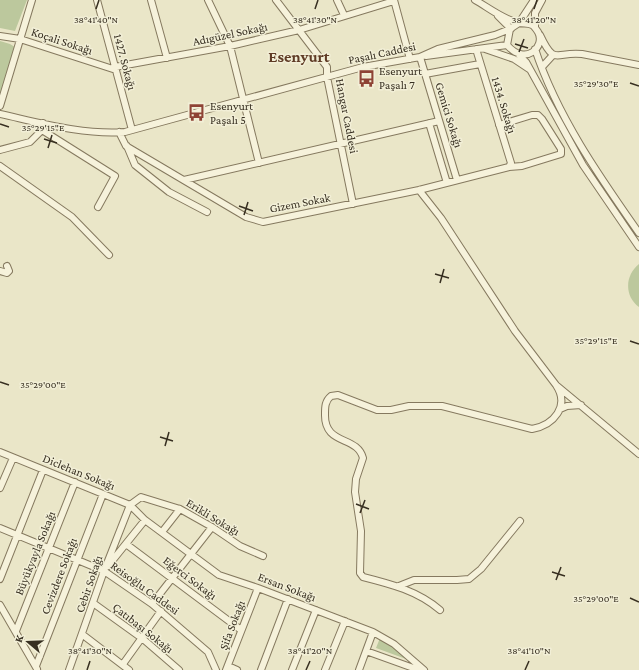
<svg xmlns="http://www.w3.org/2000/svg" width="639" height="670" font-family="'Crimson Pro',serif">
<rect width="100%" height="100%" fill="#eae6c8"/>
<path fill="#bcc89d" d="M0 0H27L15 31 0 28Z
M0 41 10 44 18 49 0 104Z
M639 264V307C624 296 625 275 639 264Z
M380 638H383L417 663 376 648Z"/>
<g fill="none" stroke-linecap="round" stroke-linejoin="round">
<defs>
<path id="minor" d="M97 0 132 130
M151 0 167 58
M208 0 230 46 259 163
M276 0 327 67V77L353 204
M337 0 344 15
M394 0 410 59
M475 0C489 8 504 20 519 23 524 24 528 23 532 25 534 26 536 29 538 32 546 46 526 67 507 45L510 29 519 23 534 0
M498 16 511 29
M535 27V13L542 0
M540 35C555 67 556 51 582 54L639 65
M0 36 20 39 116 70
M476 49 511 163 509 167
M485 49 514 59 529 69
M535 49C557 116 599 176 639 233
M519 55 526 62 583 165 639 247
M426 56 507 45
M420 57 457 180
M115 67 230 46 299 30 394 1
M542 67 553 55
M425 74 480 64
M0 106 32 0
M0 114C41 123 83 135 125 132L363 67 420 57 438 49 495 35 510 29
M43 123 42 130 115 176 98 207
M429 123 447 183
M119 132 126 146 246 217 263 222 419 190 509 167 522 166 561 154V149L542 119 538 115H532L499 125
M127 146 135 165 169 192 207 212
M0 150 30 142 42 130
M0 166 72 217 109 255
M184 180 439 121
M419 190 441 218 515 331 556 385 639 454
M0 271 7 273 9 271 7 266
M560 409 567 406 581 405
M0 452 130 505 145 520 219 575 258 588 373 632 394 644 424 670
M0 488 13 458
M0 528 104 571 152 604 208 652 216 670
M162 532 180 509
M126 544 241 630
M108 566 145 520
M0 579 43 470
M399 586 414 580H457L469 579 481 569 520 521
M93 603 143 639 179 670
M152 604 212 527
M0 605 37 669
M440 610C418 591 391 584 363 577L360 573 361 531 355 492 356 479 363 458C357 435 324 446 325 414 325 407 325 401 331 396L338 395 377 410H391L409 406H442L532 429C554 425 570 406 556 385
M16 631 75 482
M83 635 129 670
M366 651 419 670
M123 664 161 611
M36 666 103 494
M228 666 237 670
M69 670 104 571 130 505 141 497 180 509 212 527 240 546 263 556
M226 670 258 588
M261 670 288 599
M292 670 316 610
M325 670 345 621
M359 670 373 632"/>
</defs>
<use href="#minor" stroke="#85795f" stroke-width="8"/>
<use href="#minor" stroke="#f6f2db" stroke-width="6"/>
</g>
<path fill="none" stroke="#372f21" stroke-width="1.5" d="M96 9 99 0M315 9 318 0M534 9 537 0M515 44 528 48M519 52 524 39M630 83 639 86M0 124 9 127M44 139 57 143M48 148 52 135M239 206 253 211M244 215 248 202M435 274 449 278M440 283 444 269M630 341 639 344M0 382 9 385M160 437 173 441M165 446 169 432M356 504 369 509M360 513 365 500M552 572 565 576M556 580 561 567M630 598 639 602M87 670 90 661M306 670 310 661M525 670 529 661"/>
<defs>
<symbol id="bus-bare" viewBox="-9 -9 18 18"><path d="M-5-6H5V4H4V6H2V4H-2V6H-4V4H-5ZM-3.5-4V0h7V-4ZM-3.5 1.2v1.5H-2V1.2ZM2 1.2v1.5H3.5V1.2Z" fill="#8e4335" stroke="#f2efd7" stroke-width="2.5" paint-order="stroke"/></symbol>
</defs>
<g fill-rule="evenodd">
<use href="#bus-bare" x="354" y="66" width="25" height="25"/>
<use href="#bus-bare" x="184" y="100" width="25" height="25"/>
</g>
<g text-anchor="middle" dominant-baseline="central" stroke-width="3" stroke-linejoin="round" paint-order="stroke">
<g font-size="12" fill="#372f21" stroke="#f2efd7">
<text transform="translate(230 34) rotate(-12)">Adıgüzel Sokağı</text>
<text transform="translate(62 41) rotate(18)">Koçali Sokağı</text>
<text transform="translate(382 53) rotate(-12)">Paşalı Caddesi</text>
<text transform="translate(125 62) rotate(75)">1427. Sokağı</text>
<text transform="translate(504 105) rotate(73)">1434. Sokağı</text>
<text transform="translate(449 115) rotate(73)">Gemici Sokağı</text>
<text transform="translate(347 116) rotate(79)">Hangar Caddesi</text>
<text transform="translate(300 203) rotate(-11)">Gizem Sokak</text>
<text transform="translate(79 472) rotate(22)">Diclehan Sokağı</text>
<text transform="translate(213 517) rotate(31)">Erikli Sokağı</text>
<text transform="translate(35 553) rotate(-68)">Büyükyayla Sokağı</text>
<text transform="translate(59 576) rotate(-69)">Cevizdere Sokağı</text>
<text transform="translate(190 578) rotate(37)">Eğerci Sokağı</text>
<text transform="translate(89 584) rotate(-71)">Cebir Sokağı</text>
<text transform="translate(287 587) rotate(21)">Ersan Sokağı</text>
<text transform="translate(145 588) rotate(36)">Reisoğlu Caddesi</text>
<text transform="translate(232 625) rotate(-69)">Şifa Sokağı</text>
<text transform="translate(143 628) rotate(38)">Çatıbaşı Sokağı</text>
</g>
<g font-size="12" fill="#372f21" stroke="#f2efd7" text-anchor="start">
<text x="379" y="71">Esenyurt<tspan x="379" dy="14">Paşalı 7</tspan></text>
<text x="210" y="106">Esenyurt<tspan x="210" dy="14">Paşalı 5</tspan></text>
</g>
<g font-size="16" font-weight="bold" fill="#5f3b25" stroke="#f2efd7">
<text x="299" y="56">Esenyurt</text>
</g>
</g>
<g font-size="10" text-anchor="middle" fill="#372f21" stroke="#f2efd7" stroke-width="3" stroke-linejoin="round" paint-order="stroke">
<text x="96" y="23">38°41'40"N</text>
<text x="315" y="23">38°41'30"N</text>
<text x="534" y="23">38°41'20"N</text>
<text x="596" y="87">35°29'30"E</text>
<text x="43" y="131">35°29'15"E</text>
<text x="596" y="344">35°29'15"E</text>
<text x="43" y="388">35°29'00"E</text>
<text x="596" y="602">35°29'00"E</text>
<text x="90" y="654">38°41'30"N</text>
<text x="310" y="654">38°41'20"N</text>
<text x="529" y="654">38°41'10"N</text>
</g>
<g transform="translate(28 642) rotate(289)" stroke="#f2efd7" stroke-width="3" paint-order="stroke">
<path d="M0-3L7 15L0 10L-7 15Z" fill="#372f21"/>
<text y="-6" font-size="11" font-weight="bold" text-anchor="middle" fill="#372f21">K</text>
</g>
</svg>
